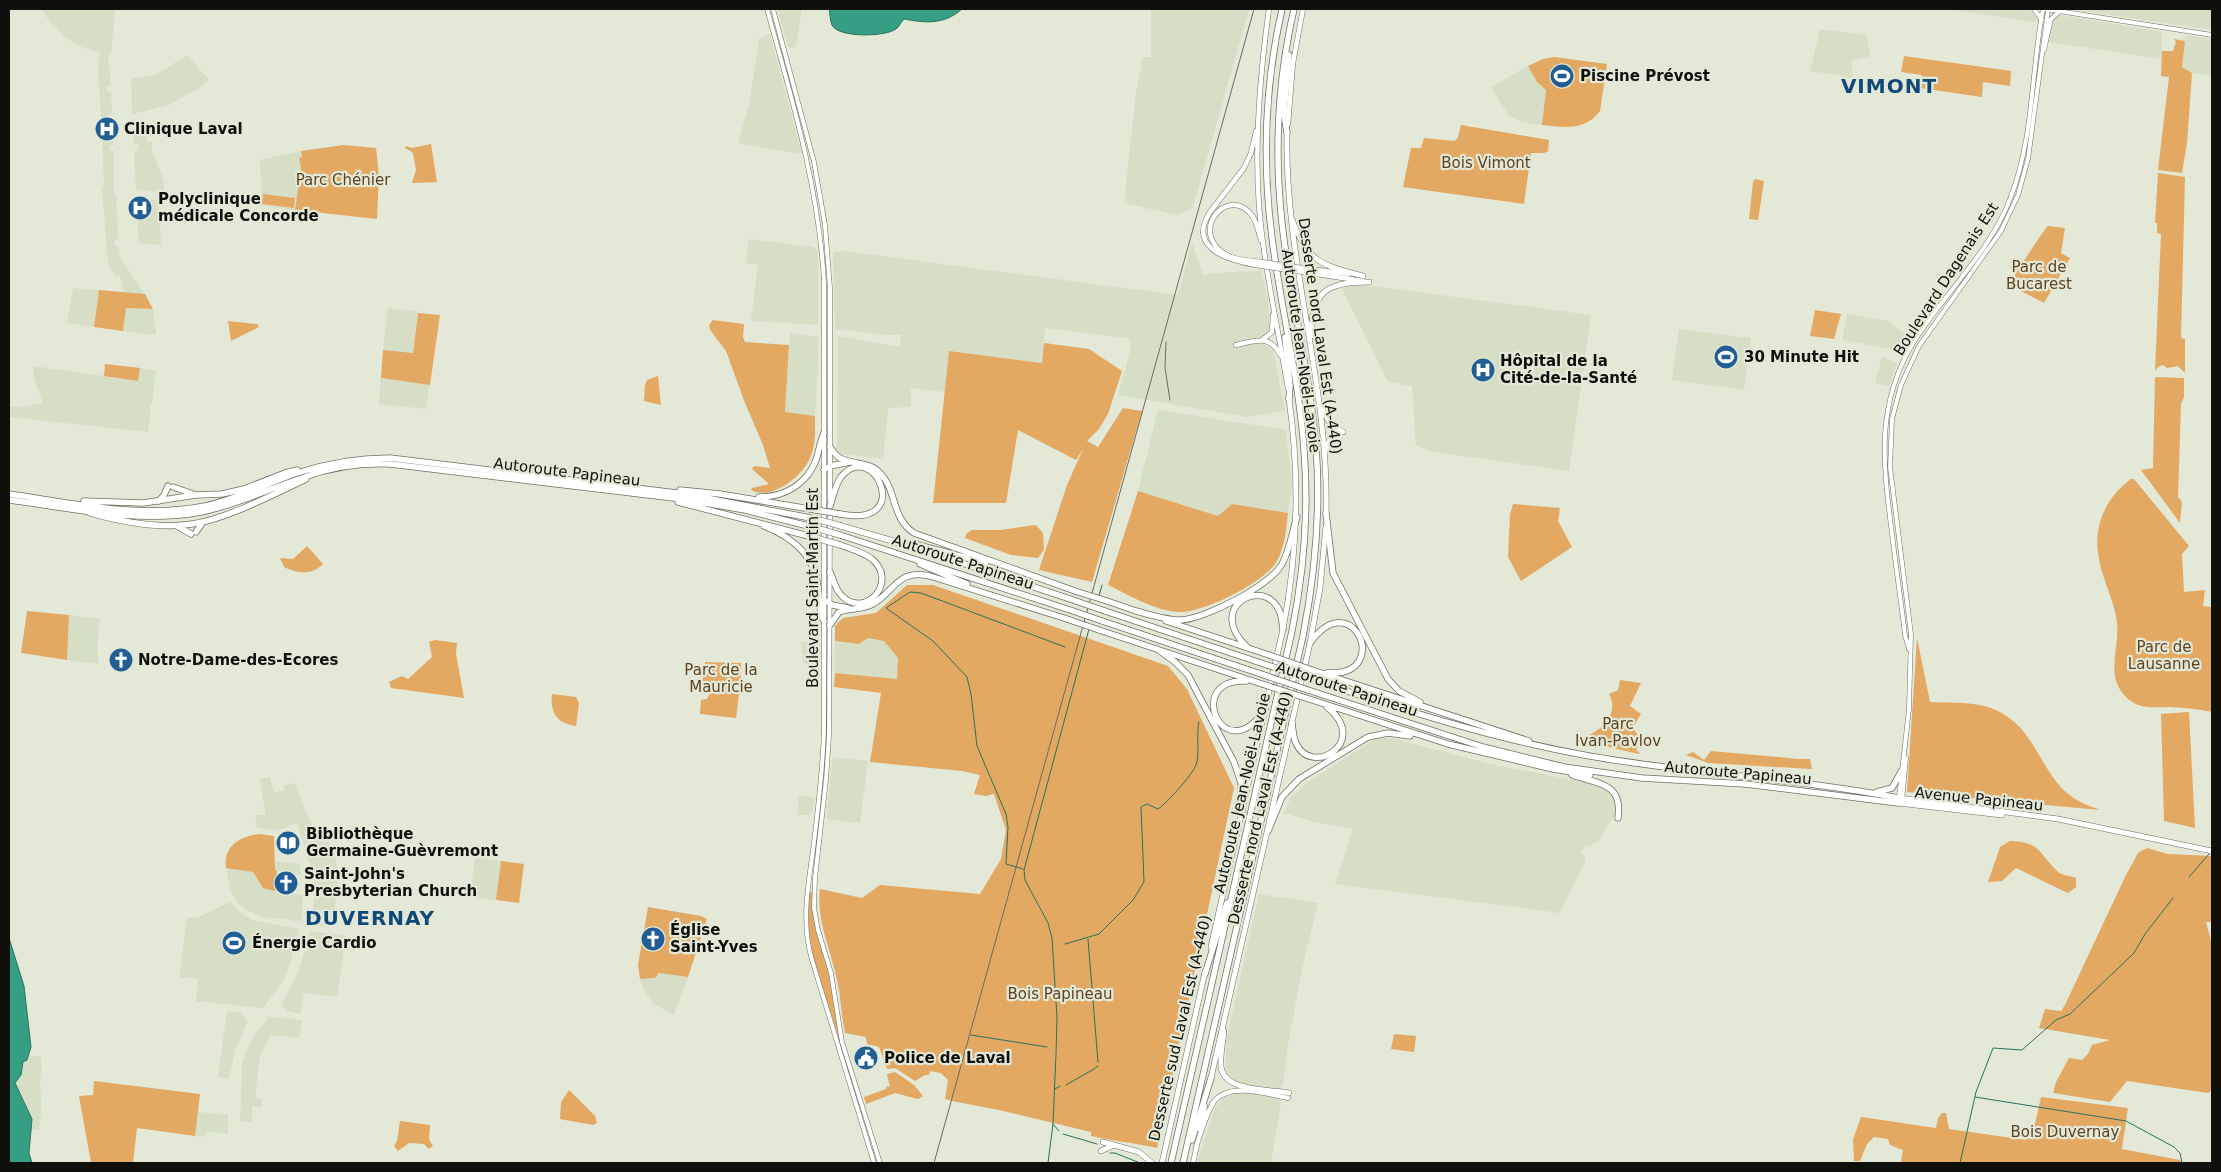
<svg xmlns="http://www.w3.org/2000/svg" width="2221" height="1172" font-family="'DejaVu Sans',sans-serif">
<rect width="100%" height="100%" fill="#e3e8d7"/>
<path fill="#d7dec6" d="M42 9H115L111 55H108L111 86H107V91L111 92 112 114 108 115 109 121 113 122V145H110V151H114V194L116 195 118 240H115V246L119 247 120 258 145 294 124 293 120 276H116L109 266 107 255 102 186H104L102 131 98 68 100 53 79 46 66 38 51 24Z
M777 9H802L796 46 789 49Z
M1151 9H1249L1193 208 1178 215 1124 203 1136 92 1143 57H1151Z
M1946 9H2018L2033 12 2037 19 2036 22Z
M2070 9H2212V30Z
M2059 15 2162 32V59L2049 42 2053 19Z
M1820 29 1867 35 1870 56 1851 61 1853 81 1847 77 1810 71Z
M770 34 775 53 802 154 738 143 749 106 759 39Z
M2186 35 2212 39V76L2192 73 2182 67Z
M187 55 209 80 196 90 169 105 132 114 131 79 156 75Z
M1528 66 1537 82 1546 90 1542 125 1522 122 1509 116 1491 87Z
M145 120 147 142 152 141V151L164 181V193L136 189 134 151 138 150V144H134L133 121Z
M301 151 302 157 299 158 301 168 295 210 262 206 260 160Z
M136 197 159 200 161 245 139 243Z
M749 239 813 247 818 251V325L751 321 758 265 746 263Z
M1192 243 1204 276 1211 273 1261 271 1268 300 1270 325V328L1263 336 1264 344 1273 350 1285 411 1246 417 1118 395 1129 355 1131 344 1127 338 1045 328 1042 363 949 351 945 392 911 388V407L888 408 883 459 842 454 837 449 838 336 900 347 901 335H886L835 329 833 252 844 251 1178 295Z
M1350 283 1591 315 1569 471 1434 452 1416 446 1412 386 1388 382 1340 285Z
M73 288 99 290 94 327 67 323Z
M126 308 153 309 156 335 123 331Z
M388 308 418 311 413 354 383 350Z
M1847 314 1888 321 1911 338 1903 351 1842 340Z
M1679 329 1751 338 1744 390 1672 380Z
M790 333 819 337 815 416 785 412Z
M1882 357 1896 362 1897 364 1889 386 1875 383Z
M33 366 138 381 140 368 156 371 152 403 149 409 151 410 148 432 9 417V406L22 407 43 403 34 379Z
M381 378 430 385 426 409 379 404Z
M1158 410 1286 430 1292 485 1288 513 1232 504 1218 516 1138 491Z
M69 615 100 619 97 648 99 664 67 660Z
M868 638 884 641 890 647 898 658 897 679 835 673V641L859 644Z
M819 641 820 664 818 666 803 663 801 642Z
M1392 738 1490 764 1594 784 1607 789 1613 794 1618 803 1615 815 1598 841 1590 846 1586 845 1581 852 1585 857V862L1560 913 1335 884 1353 829 1315 822 1284 813 1291 797 1308 782 1375 739Z
M833 757 868 761 860 823 826 819Z
M270 777 274 793 284 790V785L294 783 317 837 327 833 339 872 332 928 311 924 314 903V879L297 823 278 830 257 828 255 815H266L259 779Z
M799 795 815 798 811 815H797Z
M475 857 501 861 496 900 470 897Z
M276 861 297 864 299 862 302 875 275 870Z
M226 868 253 872 263 888 303 895 301 921 262 917 246 910 238 903 231 893Z
M1259 894 1318 903 1302 969 1287 1051 1283 1085 1279 1089 1278 1099 1281 1103 1271 1163H1197L1214 1110 1223 1097 1233 1094 1237 1082 1226 1071V1041Z
M230 902 241 913 252 920 299 929 287 974 275 993 263 1008 196 1001 198 979 179 977 187 918 199 917Z
M310 931 346 936 337 997 304 993 300 1014 286 1011 282 1004 298 973Z
M659 973 688 977 674 1015 654 1004 644 990 640 979 655 978Z
M227 1011 241 1012 248 1021 235 1050 229 1079 218 1077Z
M269 1017 302 1020 299 1038 271 1035 260 1055 255 1098 262 1100 261 1107 252 1106V1122L240 1121 242 1064 247 1048 255 1034Z
M28 1055 41 1057 42 1073 40 1074 41 1111 39 1130H31L32 1119 15 1083 23 1062 27 1060Z
M198 1112 228 1115V1134L208 1131 203 1137 195 1136Z"/>
<path fill="#e3a861" d="M2174 39 2185 41 2182 67 2192 73 2187 143 2182 173 2158 170 2169 77 2161 76 2162 51H2173L2176 42Z
M1904 56 2011 71 2010 86 1983 82 1982 97 1920 88 1922 75 1901 72Z
M1554 57 1607 64 1600 111C1584 132 1564 127 1542 125L1546 90 1537 82 1528 66 1543 59Z
M1461 125 1549 140 1548 151 1544 153H1531L1524 204 1403 187 1411 148H1421L1424 138 1455 141 1458 137Z
M431 144 437 182 412 183 416 170 413 153 405 148 406 146 412 148Z
M344 145 376 148 379 176 377 219 295 210 301 168 299 158 302 157 301 151Z
M2158 173 2185 177 2181 338 2185 339V373L2178 366 2167 368 2163 365 2158 367 2155 371 2161 234 2157 233V223H2155Z
M1755 179 1764 181 1758 220 1749 219 1753 182Z
M263 194 295 198 294 208 262 204Z
M2048 226 2065 228 2061 253 2070 258 2044 303 2011 286 2010 283C2013 277 2045 228 2048 226Z
M99 290 145 294 153 309 126 308 123 331 94 327Z
M1815 310 1841 314 1834 339 1810 336Z
M418 313 440 315 430 385 381 378 383 350 413 353Z
M713 320 744 324 743 337 745 342 789 345 785 412 815 416C815 430 816 445 810 458 802 477 771 501 751 490L752 488 769 484 752 469 754 466 770 468 763 445 745 403 726 351 710 330 709 325Z
M228 321 257 324 259 327 231 341Z
M1044 343 1089 349 1122 371 1108 414 1099 429 1087 441 1098 447 1123 408 1142 411 1092 582 1039 570 1067 485 1083 449 1076 460 1018 430 1006 503H933L949 351 1042 363Z
M105 364 140 368 138 381 104 376Z
M658 376 661 405 644 401 645 385 647 380Z
M2155 377 2184 378V397L2181 404 2178 497 2182 502 2180 523 2141 470 2153 468Z
M2131 479H2134L2189 546 2182 554 2184 592 2205 590 2203 606 2212 607V712C2199 709 2184 708 2170 707 2154 707 2140 710 2127 698 2104 677 2120 648 2117 622 2114 598 2100 576 2098 552 2094 522 2108 496 2131 479Z
M1138 491 1218 516 1232 504 1288 513C1286 529 1285 546 1277 561 1266 582 1203 613 1180 612 1157 612 1129 595 1108 585Z
M1513 504 1560 508 1558 521 1572 547 1521 581 1508 557 1510 515Z
M1036 525 1043 533 1044 550 1038 558 1011 555 965 538 966 534 972 530H1001Z
M307 546 323 564C312 575 298 574 284 567L280 558 293 559Z
M907 585H933L1168 666 1187 689 1234 788 1157 1148C1134 1143 1114 1141 1091 1136V1132L999 1110 952 1101 945 1099 948 1080 941 1073 930 1071 929 1075H925L915 1081 895 1068 887 1069 879 1047 867 1044 866 1037 845 1033C841 1014 841 994 836 976 830 947 816 919 820 889L862 898 880 885 980 894 1001 859 1006 830 994 794 986 796 974 794 980 775 962 771 870 762 881 693 834 687 835 673 897 679 898 658 884 641 868 638 859 644 835 641V626L843 618 876 613Z
M27 611 69 615 67 660 21 653Z
M1917 638 1930 702C1952 703 1977 701 1998 711 2036 729 2041 775 2072 797 2081 803 2090 806 2100 810L1907 792Z
M435 640 457 643 456 654 464 698 391 688 389 682 402 676 408 679 432 657 429 642Z
M705 662 741 663V682L735 687V691L739 694 736 718 700 714 701 700 707 699 710 692 708 688 702 685Z
M1620 680 1641 683 1630 706 1641 714 1633 727 1636 733 1643 739 1636 750 1640 753 1639 754 1582 741 1584 737C1601 732 1620 713 1609 694L1618 690Z
M552 694 576 697 579 703 576 726C557 723 550 713 552 694Z
M2189 712 2195 828 2164 821 2161 714Z
M1711 751 1799 759H1810L1812 769 1708 763 1686 755 1693 752 1704 760Z
M260 834 274 836 275 870 277 871 275 891 263 888 253 872 226 868C223 846 240 836 260 834Z
M2010 841C2041 842 2038 853 2058 872 2062 875 2071 876 2076 878V887L2068 893 2016 868 2002 881 1988 882 2000 847Z
M2147 848 2168 854 2212 856V922H2206L2212 944V1090L2208 1093 2127 1081 2110 1102 2053 1093 2056 1082 2069 1058 2082 1060 2088 1054 2092 1045 2110 1040 2039 1028 2045 1009 2061 1011 2065 1005 2125 877 2138 853Z
M501 861 524 864 519 903 496 900Z
M809 892H812C812 925 821 940 828 971 833 993 836 1017 839 1039L810 948 808 930Z
M648 907 701 916 707 919 688 977 659 973 655 978 640 979 638 965Z
M1394 1034 1416 1036 1414 1052 1391 1049Z
M895 1072 914 1085 923 1096 918 1099 895 1093 866 1104 864 1097 886 1089 887 1086 890 1087 887 1074Z
M94 1081 200 1094 195 1136 137 1128 133 1163H91L79 1096 93 1095Z
M569 1090 595 1116 597 1123 593 1125 560 1119 561 1102Z
M2041 1097 2128 1108 2122 1149 2180 1160 2183 1163H1901L1903 1150 1890 1145 1888 1139 1874 1137 1867 1144 1860 1161H1854L1853 1139 1861 1117 1936 1128 1938 1118 1942 1113H1946L1949 1129 2026 1140 2034 1128Z
M400 1121 430 1125 429 1139 433 1146 429 1149 424 1144 409 1143 398 1151 394 1146 397 1141Z"/>
<path fill="#359e83" stroke="#2a735f" d="M829 9H962C944 25 925 23 904 19 901 22 899 27 896 29 885 37 838 38 832 25 830 20 830 13 829 9Z
M1558 64 1572 68 1569 85 1559 87 1553 79V73L1557 70 1554 67Z
M9 938 24 986 31 1047 27 1060 23 1062 21 1075 15 1083 32 1119 29 1153 32 1163H9Z"/>
<g fill="none" stroke-linecap="round" stroke-linejoin="round">
<path stroke="#2a735f" stroke-width="1" d="M1099 596 1102 585
M1023 869 1006 864 1008 827 1006 814 977 746 971 694 967 677 933 641 886 608 910 592 921 593 1065 647
M2189 877 2209 854
M1088 939 1098 1062
M1065 944 1099 934 1133 900 1144 882 1141 807 1147 804 1158 809C1166 804 1193 774 1196 765 1200 756 1196 734 1199 722
M971 1035 1047 1047
M1066 1085 1094 1069 1098 1066
M1055 1089 1060 1086
M1975 1097 2126 1121 2174 1147 2180 1153 2182 1163
M1053 1124 1059 1131
M1063 1134 1097 1144
M1110 1153H1115L1140 1163
M1048 1163 1053 1124 1056 1054 1057 1018 1052 938 1048 923 1025 880 1024 870 1089 629
M1960 1163 1976 1092 1993 1048 2022 1050 2056 1020 2070 1014 2134 953 2145 934 2173 898"/>
<defs>
<path id="secondary" d="M767 9C792 99 819 188 824 282V729C823 770 818 810 813 850 808 887 801 923 812 960L874 1163
M773 9 814 162 825 225 830 288V500
M2034 9 2042 20
M2046 9 2212 35
M2044 50 2051 19 2059 12
M830 512 829 736 826 780 815 878 814 908 818 930 831 973 842 1042 880 1163
M1909 649 1905 635C1901 601 1896 568 1892 534 1883 463 1875 403 1915 340 1945 293 1991 250 2010 199 2034 139 2031 71 2043 9
M1899 798 1909 709 1911 634 1890 467 1892 419 1901 385 1919 346 2001 231 2018 195 2028 159 2048 10
M1902 801 1906 758"/>
<path id="primary" d="M1269 9C1260 74 1254 140 1259 206 1264 267 1278 328 1288 389
M1288 124 1293 63 1303 9
M1256 131 1251 153 1244 168 1210 212C1185 251 1235 262 1262 266
M1261 240C1258 231 1257 221 1251 214 1225 184 1185 237 1231 257 1240 260 1251 261 1262 262
M1302 268 1349 274
M1303 272 1363 281
M1262 340 1272 332 1273 315
M1236 345C1258 340 1269 334 1281 356
M1200 1130 1205 1106
M1196 1147C1201 1133 1205 1116 1213 1103 1228 1081 1267 1094 1288 1098
M1193 1163 1197 1145"/>
<path id="trunk" d="M1287 133C1284 262 1330 386 1326 515
M1292 219C1307 262 1321 265 1363 276
M1311 336C1312 291 1326 282 1369 282
M1322 409 1331 425 1343 432
M1326 449 1331 436 1342 432
M1899 798 2058 819 2212 851
M1898 803 2002 815
M1211 947 1283 629C1298 553 1300 477 1289 399
M1224 1031C1223 1042 1220 1054 1221 1066 1223 1092 1269 1089 1289 1093
M1211 1078 1310 643 1320 588 1326 526
M1103 1142 1139 1152 1152 1163
M1101 1151 1114 1145
M1162 1163 1205 972"/>
<path id="motorway" d="M1287 133 1284 114 1289 55
M1285 337 1290 386 1289 399
M830 447C833 451 836 456 840 458 853 465 869 461 880 473 897 490 891 518 914 533L1075 591
M824 470 830 466 850 462
M173 487 196 495
M680 490 720 494 816 510
M9 494C72 503 141 519 205 506 237 499 266 484 297 473 328 463 358 458 390 458L685 494 816 519
M759 497C785 497 807 484 816 460 819 451 820 442 824 433
M9 500C71 508 138 524 201 512 237 505 270 488 305 477 332 467 361 463 390 464L682 499 745 510 816 528
M84 501 143 503 196 495 222 494 244 489 285 473 297 470
M159 501 164 495 168 486
M678 502 816 538
M830 506C833 497 835 485 841 477 873 437 916 529 840 514
M90 513C122 522 160 529 192 524 227 519 274 494 306 479
M1326 513 1333 573 1388 679 1399 691 1420 702
M177 526 191 534
M764 526C792 537 815 555 818 587 820 599 818 610 824 621
M841 526 917 548 1073 600
M196 532 203 522
M840 535 1070 610
M918 545 986 563
M920 564 967 584
M830 572C834 580 835 590 842 596 865 619 899 582 872 559 863 552 851 549 840 545
M824 600 832 605 848 608
M1107 601 1139 612
M1105 611 1267 665
M1136 611C1151 615 1166 620 1181 620 1205 619 1271 585 1282 564 1290 550 1292 532 1297 517
M1102 621 1264 675
M1166 621 1269 655
M830 625 839 612C850 608 863 610 873 604 895 591 898 568 930 576L1067 619
M1099 630 1262 684
M1310 643C1349 588 1386 661 1343 672 1338 673 1333 672 1327 673
M1247 647C1205 607 1263 576 1279 610 1282 616 1282 623 1283 629
M1157 649 1175 662 1188 675 1234 762 1241 783 1242 812
M1312 670 1529 741
M1310 679C1401 709 1490 738 1584 755 1688 774 1795 778 1899 798
M1246 681C1183 678 1224 772 1265 709
M1308 690 1483 747 1564 767 1642 778 1745 784 1898 803
M1306 698 1448 744 1553 769 1590 775
M1292 723C1293 730 1293 737 1296 743 1311 778 1371 742 1327 707
M1572 775C1598 784 1623 782 1618 818
M1877 792 1892 788 1902 770
M1268 831 1282 797 1299 779 1368 737 1388 733 1410 736
M1205 974 1227 903
M1192 1140 1211 1078
M1171 1163 1292 631C1304 571 1309 511 1304 450 1299 379 1281 309 1272 238 1262 161 1265 84 1282 9
M1183 1163 1303 636C1315 574 1321 510 1316 447 1310 372 1290 298 1282 223 1274 151 1278 79 1294 9"/>
</defs>
<use href="#secondary" stroke="#6e7263" stroke-width="5"/>
<use href="#primary" stroke="#6e7263" stroke-width="5.5"/>
<use href="#trunk" stroke="#6e7263" stroke-width="6"/>
<use href="#motorway" stroke="#6e7263" stroke-width="7"/>
<use href="#secondary" stroke="#fff" stroke-width="4"/>
<use href="#primary" stroke="#fff" stroke-width="4.5"/>
<use href="#trunk" stroke="#fff" stroke-width="5"/>
<use href="#motorway" stroke="#fff" stroke-width="5.5"/>
<path stroke="#6a6d63" stroke-width="1" d="M1166 342 1165 368 1170 400
M934 1163 1254 9"/>
<defs>
<path id="primary-bridge" d="M1262 262 1302 268
M1262 266 1303 272"/>
<path id="motorway-bridge" d="M816 510 840 514
M816 519 841 526
M816 528 840 535
M816 538 840 545
M1075 591 1107 601
M1073 600 1105 611
M1070 610 1102 621
M1067 619 1099 630
M1269 655 1312 670
M1267 665 1310 679
M1264 675 1308 690
M1262 684 1306 698"/>
</defs>
<use href="#primary-bridge" stroke="#6e7263" stroke-width="5.5" stroke-linecap="butt"/>
<use href="#motorway-bridge" stroke="#6e7263" stroke-width="7" stroke-linecap="butt"/>
<use href="#primary-bridge" stroke="#fff" stroke-width="4.5"/>
<use href="#motorway-bridge" stroke="#fff" stroke-width="5.5"/>
</g>
<defs>
<symbol id="stadium-disc" viewBox="-11 -11 22 22"><circle r="9.5" fill="#205e94" stroke="#e3e8d7"/><path d="M0-5a6.5 5 0 1 0 0 10a6.5 5 0 1 0 0-10ZM-3.5-1.8h7v3.6h-7Z" fill="#fff"/></symbol>
<symbol id="hospital-disc" viewBox="-11 -11 22 22"><circle r="9.5" fill="#205e94" stroke="#e3e8d7"/><path d="M-5-5h3v3.5h4V-5h3V5h-3V1.5h-4V5h-3Z" fill="#fff"/></symbol>
<symbol id="church-disc" viewBox="-11 -11 22 22"><circle r="9.5" fill="#205e94" stroke="#e3e8d7"/><path d="M-1.2-6h2.4v3.5h3.3v2.4h-3.3V6h-2.4V-.1h-3.3v-2.4h3.3Z" fill="#fff"/></symbol>
<symbol id="library-disc" viewBox="-11 -11 22 22"><circle r="9.5" fill="#205e94" stroke="#e3e8d7"/><path d="M-6-4Q-3-5.5-.7-3.5V5Q-3 3-6 4ZM6-4Q3-5.5 .7-3.5V5Q3 3 6 4Z" fill="#fff"/></symbol>
<symbol id="civic-disc" viewBox="-11 -11 22 22"><circle r="9.5" fill="#205e94" stroke="#e3e8d7"/><path d="M-.6-6.5H3V-4.5H.6V-3L4-1V1h2V6H-6V1h2V-1L-.6-3ZM-1.2 2.5V6h2.4V2.5Z" fill="#fff"/></symbol>
</defs>
<g fill-rule="evenodd">
<use href="#stadium-disc" x="1548" y="62" width="28" height="28"/>
<use href="#hospital-disc" x="93" y="115" width="28" height="28"/>
<use href="#hospital-disc" x="126" y="194" width="28" height="28"/>
<use href="#stadium-disc" x="1712" y="343" width="28" height="28"/>
<use href="#hospital-disc" x="1469" y="356" width="28" height="28"/>
<use href="#church-disc" x="107" y="646" width="28" height="28"/>
<use href="#library-disc" x="274" y="829" width="28" height="28"/>
<use href="#church-disc" x="272" y="869" width="28" height="28"/>
<use href="#church-disc" x="639" y="925" width="28" height="28"/>
<use href="#stadium-disc" x="220" y="929" width="28" height="28"/>
<use href="#civic-disc" x="852" y="1044" width="28" height="28"/>
</g>
<g text-anchor="middle" dominant-baseline="central" stroke-width="4.5" stroke-linejoin="round" paint-order="stroke">
<g font-size="15" font-weight="bold" fill="#0f100b" stroke="#e3e8d7" text-anchor="start">
<text x="1580" y="76">Piscine Prévost</text>
<text x="124" y="129">Clinique Laval</text>
<text x="158" y="199">Polyclinique<tspan x="158" dy="17">médicale Concorde</tspan></text>
<text x="1744" y="357">30 Minute Hit</text>
<text x="1500" y="361">Hôpital de la<tspan x="1500" dy="17">Cité-de-la-Santé</tspan></text>
<text x="138" y="660">Notre-Dame-des-Ecores</text>
<text x="306" y="834">Bibliothèque<tspan x="306" dy="17">Germaine-Guèvremont</tspan></text>
<text x="304" y="874">Saint-John's<tspan x="304" dy="17">Presbyterian Church</tspan></text>
<text x="670" y="930">Église<tspan x="670" dy="17">Saint-Yves</tspan></text>
<text x="252" y="943">Énergie Cardio</text>
<text x="884" y="1058">Police de Laval</text>
</g>
<g font-size="15" fill="#5f4320" stroke="#e3e8d7">
<text x="1486" y="163">Bois Vimont</text>
<text x="343" y="180">Parc Chénier</text>
<text x="2039" y="267">Parc de<tspan x="2039" dy="17">Bucarest</tspan></text>
<text x="2164" y="647">Parc de<tspan x="2164" dy="17">Lausanne</tspan></text>
<text x="721" y="670">Parc de la<tspan x="721" dy="17">Mauricie</tspan></text>
<text x="1618" y="724">Parc<tspan x="1618" dy="17">Ivan-Pavlov</tspan></text>
<text x="1060" y="994">Bois Papineau</text>
<text x="2065" y="1132">Bois Duvernay</text>
</g>
<g font-size="15" fill="#0f100b" stroke="#e3e8d7">
<text transform="translate(1946 279) rotate(-57)">Boulevard Dagenais Est</text>
<text transform="translate(1320 336) rotate(82)">Desserte nord Laval Est (A-440)</text>
<text transform="translate(1301 351) rotate(82)">Autoroute Jean-Noël-Lavoie</text>
<text transform="translate(567 472) rotate(7)">Autoroute Papineau</text>
<text transform="translate(963 562) rotate(18)">Autoroute Papineau</text>
<text transform="translate(813 588) rotate(-90)">Boulevard Saint-Martin Est</text>
<text transform="translate(1347 689) rotate(18)">Autoroute Papineau</text>
<text transform="translate(1738 773) rotate(5)">Autoroute Papineau</text>
<text transform="translate(1242 793) rotate(-77)">Autoroute Jean-Noël-Lavoie</text>
<text transform="translate(1979 799) rotate(6)">Avenue Papineau</text>
<text transform="translate(1260 808) rotate(-77)">Desserte nord Laval Est (A-440)</text>
<text transform="translate(1180 1028) rotate(-77)">Desserte sud Laval Est (A-440)</text>
</g>
<g font-size="20" font-weight="bold" letter-spacing="1" fill="#0e4979" stroke="#e3e8d7">
<text x="1889" y="86">VIMONT</text>
<text x="370" y="918">DUVERNAY</text>
</g>
</g>
<rect width="2221" height="1172" fill="none" stroke="#0f100b" stroke-width="20"/>
</svg>
